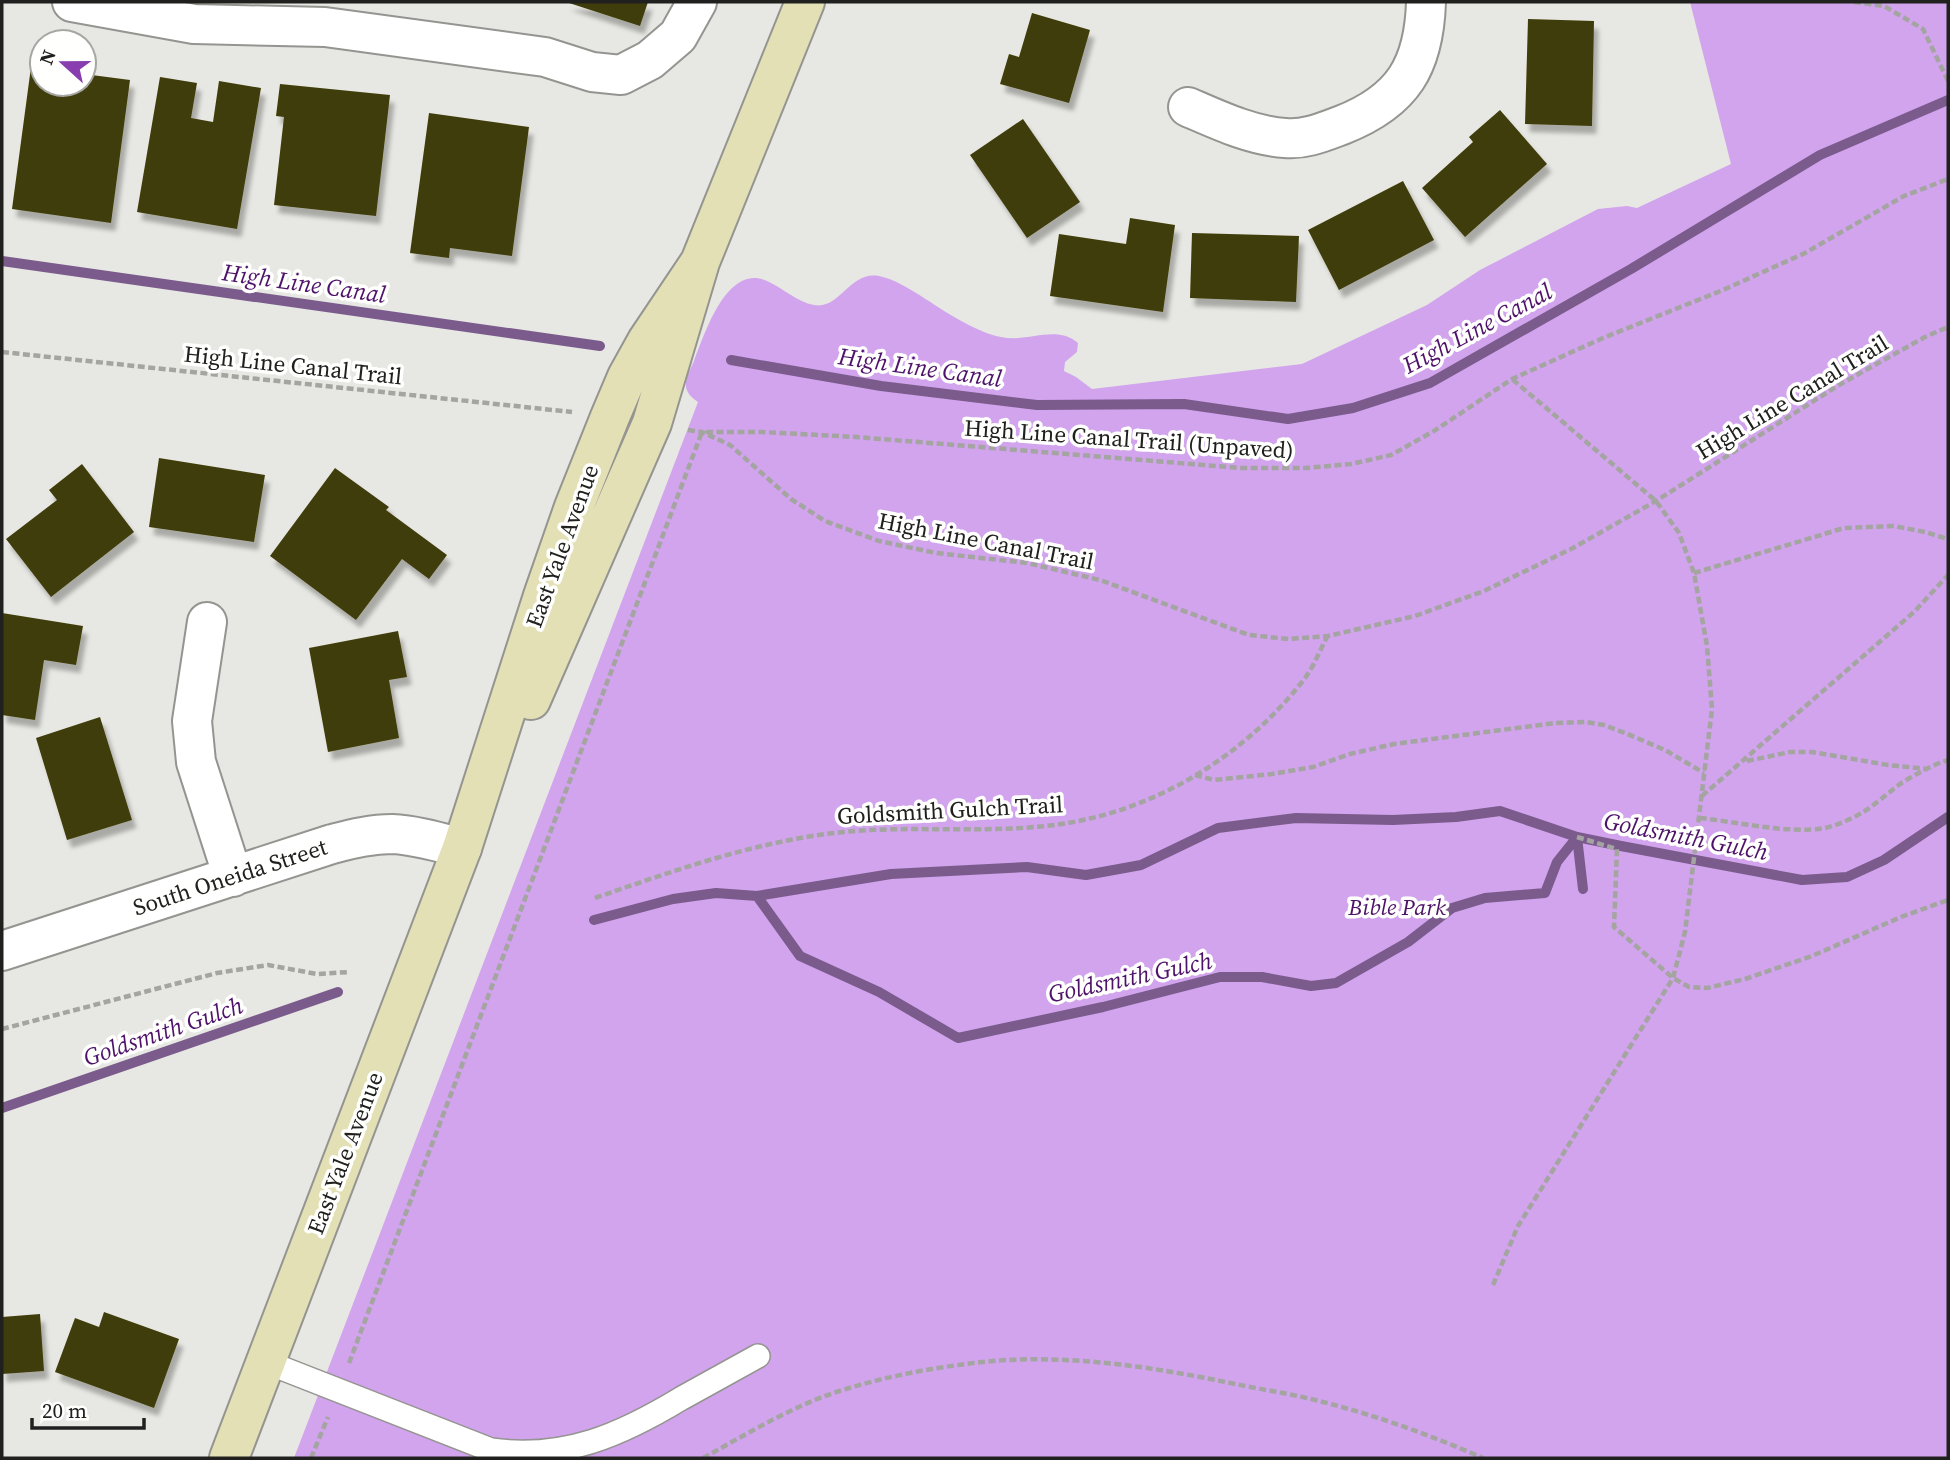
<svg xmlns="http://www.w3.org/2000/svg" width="1950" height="1460" font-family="'Source Serif 4',serif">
<defs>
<filter id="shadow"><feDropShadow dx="4.5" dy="8" stdDeviation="2" flood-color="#0004"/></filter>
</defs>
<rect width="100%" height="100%" fill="#e7e7e3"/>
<path fill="#d1a4ed" d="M1690 2H1948V1458H294L698 402C679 389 686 379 694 361 705 333 727 263 767 281 783 288 797 302 814 305 840 310 849 271 879 276 894 279 908 288 921 296 944 311 975 332 1001 337 1027 343 1056 324 1078 343L1077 352 1065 362 1064 371 1076 377 1092 389 1302 364 1427 305 1480 270 1598 209 1627 206 1637 208 1731 164Z"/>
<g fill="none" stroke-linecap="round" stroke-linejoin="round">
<path stroke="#7a5b8c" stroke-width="10" d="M2 261 600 346
M731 360 881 386 1037 405 1184 404 1288 419 1353 408 1430 383 1631 269 1820 155 1948 100
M1577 837 1583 889
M757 896 800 956 879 992 958 1038 1103 1007 1220 977H1262L1311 986 1336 983 1408 942 1452 908 1485 898 1545 893 1557 862 1577 837
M594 920 673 899 716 893 757 896 891 874 1027 867 1086 875 1141 865 1218 828 1296 818 1393 820 1456 817 1500 811 1577 837 1621 846 1802 880 1847 877 1884 860 1948 817
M2 1108 338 992"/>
</g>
<path fill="#413d09" filter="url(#shadow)" d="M566 2H648L640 26Z
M1032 13 1090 30 1069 103 1000 84 1009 54 1019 57Z
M1528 19 1594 21 1592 126 1525 124Z
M31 67 42 68V84H84V74L130 80 111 223 12 209Z
M160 77 197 83 191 118 213 122 219 81 261 88 237 229 137 212Z
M280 84 390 95 376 216 274 205 284 117 276 116Z
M1500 110 1547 164 1465 237 1422 188 1473 142 1469 137Z
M429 113 529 127 512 256 450 248 449 258 410 253Z
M1023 119 1080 202 1027 238 970 155Z
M1403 181 1434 240 1339 290 1308 230Z
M1130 218 1175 225 1163 312 1050 296 1059 234 1126 244Z
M1192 233 1299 236 1296 302 1190 298Z
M159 458 265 475 254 542 149 527Z
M82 464 134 532 51 597 6 539 57 500 49 490Z
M335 468 389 507 386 510 447 555 429 579 402 559 356 620 270 556Z
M2 613 83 626 76 665 44 660 35 720 2 715Z
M398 631 407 677 389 680 399 738 328 752 309 648Z
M100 717 132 820 67 840 36 738Z
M104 1312 179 1339 154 1408 55 1372 75 1318 99 1327Z
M40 1314 44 1371 2 1374V1317Z"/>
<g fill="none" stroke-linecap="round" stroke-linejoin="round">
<defs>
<path id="lane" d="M266 1362 491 1450C565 1460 621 1435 682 1398 707 1384 733 1370 758 1356"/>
<path id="street" d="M72 2 194 24 325 27 545 57 592 72 621 75 650 60 678 36 697 2
M1188 107C1218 120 1252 136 1285 138 1305 140 1323 132 1342 125 1403 101 1424 66 1426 2
M207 622 192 721 196 762 233 877
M2 951 332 844C352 839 371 834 392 834 415 835 439 842 462 848"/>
<path id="secondary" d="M531 700 652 423 700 262 805 2
M229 1458 462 848 543 596 574 507 610 417 627 377 647 341 700 262"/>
</defs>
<use href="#lane" stroke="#949490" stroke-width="26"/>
<use href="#street" stroke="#949490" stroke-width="42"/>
<use href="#secondary" stroke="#949490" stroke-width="42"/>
<path stroke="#a4a4a1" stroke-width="4.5" stroke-dasharray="7 3.5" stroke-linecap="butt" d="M1854 2 1884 6 1923 29 1948 81
M2 352 572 412
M688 430 702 432 730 445 791 499 825 521 879 541 936 553 1027 563 1100 580 1249 635 1289 639 1328 636 1415 616 1484 591 1573 548 1656 501 1839 385 1925 337 1948 327
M706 432H762L856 437 1241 468H1306L1351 464 1391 455 1434 431 1512 379 1603 338 1723 290 1805 253 1904 196 1948 179
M1694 573 1844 528 1894 526 1925 532 1948 539
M1747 761 1790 752H1812L1888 765 1928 769
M1195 775 1214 780 1272 774 1313 767 1350 754 1394 744 1555 723 1586 722 1604 725 1625 733 1665 750 1704 773
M1702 796 1914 612 1948 575
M1700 818C1739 822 1786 834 1825 828 1839 825 1853 818 1865 811 1877 803 1888 793 1900 784 1914 775 1932 765 1948 760
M1577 837 1617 849 1614 927 1673 978 1689 987 1707 988 1745 979 1812 956 1901 917 1948 900
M595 898C673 871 751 843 834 833 909 824 986 835 1061 824 1157 810 1246 755 1305 678 1314 666 1320 650 1327 637
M2 1029 217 973 268 965 317 974 349 972
M1493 1285 1518 1226 1673 978 1685 932 1712 709 1707 646 1694 573 1679 533 1656 501 1512 379
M349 1363 702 432
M311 1458 328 1417
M703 1458C749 1433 795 1404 846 1389 885 1377 926 1369 966 1364 1058 1351 1155 1367 1245 1386 1271 1391 1297 1395 1323 1402 1378 1416 1430 1435 1483 1458"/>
<use href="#lane" stroke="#fff" stroke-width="23"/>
<use href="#street" stroke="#fff" stroke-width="38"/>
<use href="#secondary" stroke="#e3e0b6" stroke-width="38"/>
</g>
<g text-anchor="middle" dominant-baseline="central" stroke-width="7" stroke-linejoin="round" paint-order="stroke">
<g font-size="23" fill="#20201f" stroke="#fffffe">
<text transform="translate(293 365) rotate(6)">High Line Canal Trail</text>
<text transform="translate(1792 397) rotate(-31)">High Line Canal Trail</text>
<text transform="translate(1129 439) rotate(4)">High Line Canal Trail (Unpaved)</text>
<text transform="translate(986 541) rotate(11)">High Line Canal Trail</text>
<text transform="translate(562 546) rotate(-70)">East Yale Avenue</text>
<text transform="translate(950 810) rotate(-3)">Goldsmith Gulch Trail</text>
<text transform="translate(230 877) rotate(-18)">South Oneida Street</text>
<text transform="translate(345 1153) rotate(-69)">East Yale Avenue</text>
</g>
<g font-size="23" font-style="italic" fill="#4e1269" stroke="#fffffe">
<text x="1397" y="907">Bible Park</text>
</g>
<g font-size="24" font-style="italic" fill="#4e126a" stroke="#fffffe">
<text transform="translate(304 283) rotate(8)">High Line Canal</text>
<text transform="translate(1477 328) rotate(-28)">High Line Canal</text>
<text transform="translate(920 367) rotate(8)">High Line Canal</text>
<text transform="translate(1686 836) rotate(11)">Goldsmith Gulch</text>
<text transform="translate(1130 977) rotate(-12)">Goldsmith Gulch</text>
<text transform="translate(163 1031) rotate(-19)">Goldsmith Gulch</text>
</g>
</g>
<rect width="1950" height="1460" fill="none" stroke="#20201f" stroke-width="7"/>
<g transform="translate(63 63) rotate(291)"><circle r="33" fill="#fffffe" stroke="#a6a6a5" stroke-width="2"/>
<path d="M0-5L12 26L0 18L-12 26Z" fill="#893eb0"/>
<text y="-10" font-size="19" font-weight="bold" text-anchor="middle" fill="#20201f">N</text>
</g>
<path d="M32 1418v10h112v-10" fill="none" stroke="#20201f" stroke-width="3.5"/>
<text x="42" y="1418" font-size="21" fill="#20201f" stroke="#fffffe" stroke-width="5" paint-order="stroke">20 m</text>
</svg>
